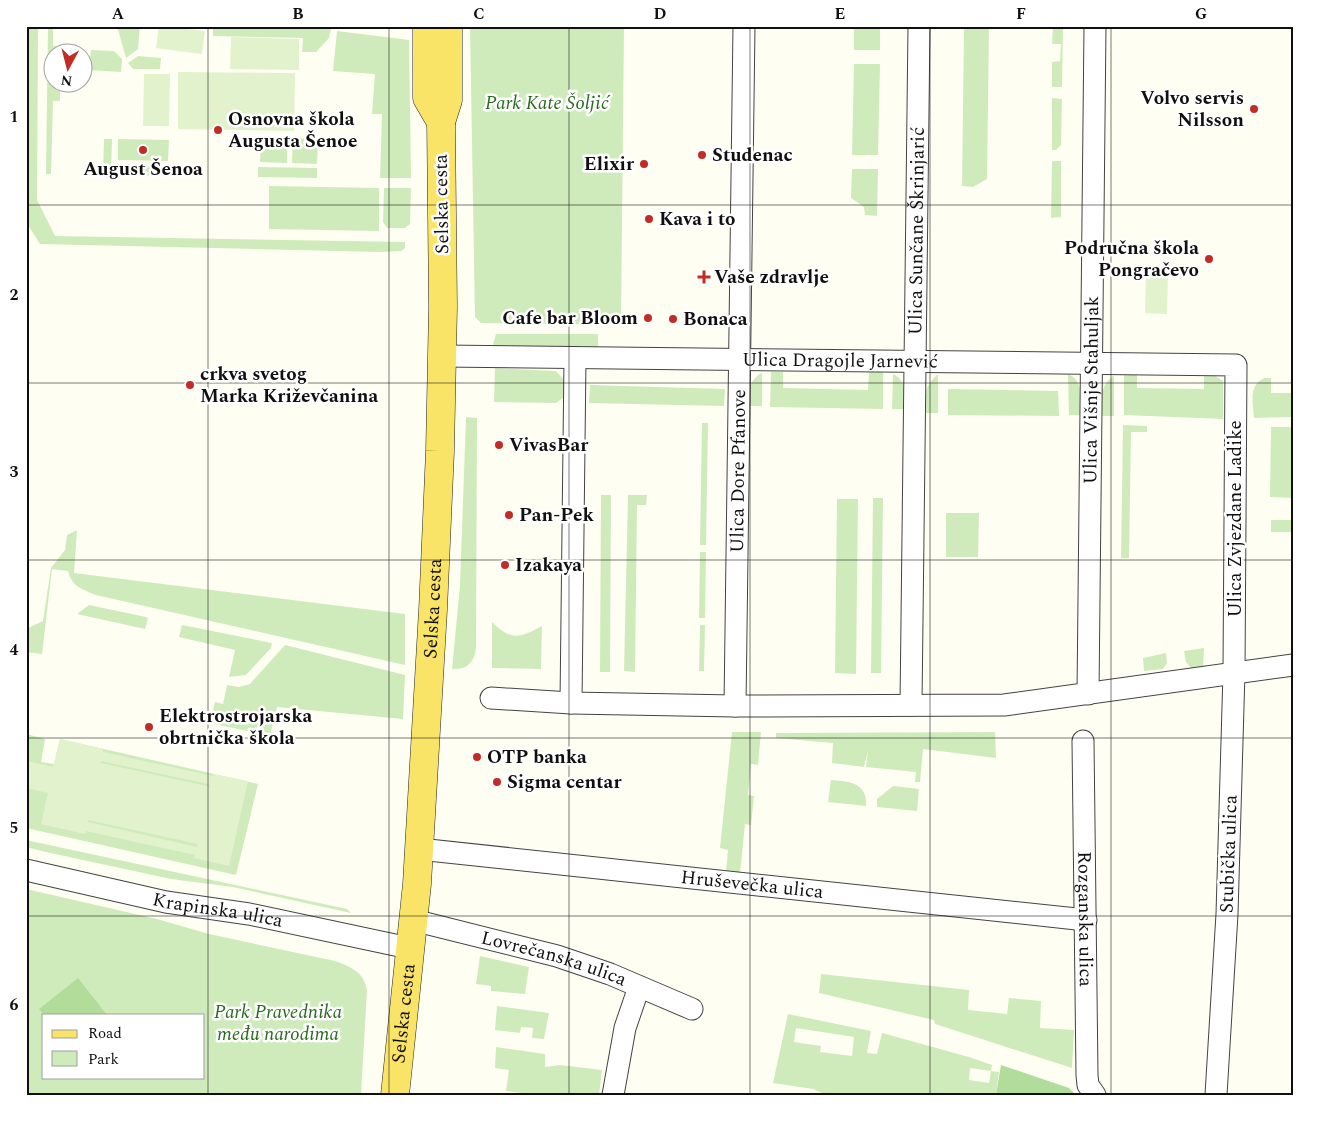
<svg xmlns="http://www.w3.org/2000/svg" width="1319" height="1121" font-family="Spectral,serif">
<rect width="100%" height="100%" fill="#fffef3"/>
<path fill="#d0ebbb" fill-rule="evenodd" d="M26 26H38L37 200 55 236 405 242V248L401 251 380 252 40 244 26 222Z
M48 26H53V46H60V52H52V82L60 83V101H53L51 174H46Z
M117 26H140L138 49 126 58Z
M213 26H315L331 28 329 38 316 52H302L303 38 213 36Z
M470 26H624L621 321 617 325 481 323 475 317Z
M854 26H880V50H854Z
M964 26H989L987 179 973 187 962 186Z
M1053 26H1063L1062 87H1052V62L1060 61 1061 44H1052Z
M337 31 409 40 411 178H380L382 114H372L375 74 333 71Z
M91 50 114 51 122 59 121 72 89 70Z
M138 56 161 58 160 69H133L128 63Z
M854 64H880L878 155H852Z
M1052 98 1062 99 1061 145 1056 150H1052Z
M261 137 287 138V163L260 162Z
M293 138 318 139 317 164 292 163Z
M104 139H112L111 175H103Z
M118 139 169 140 168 161 118 160Z
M1052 161H1061V217L1051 218Z
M117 166 174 167V176L117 175Z
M258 167 317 168V178L258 177Z
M852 169H878L877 216 865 215 864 207 851 198Z
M269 186 379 188V231L269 229Z
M384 188H411L410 224 405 228H387L383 222Z
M496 334H598V347L492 348Z
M495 368 556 371 564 380V397L556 403 494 402Z
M771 372H783V388L868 390 869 372H883V409L770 407Z
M762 373V406H748C749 392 748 380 762 373Z
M1124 373 1137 374V388L1204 389V375H1214L1223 381V419L1124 415Z
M893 374C907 380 905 396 906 409H892Z
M938 374V413H926C925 394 923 388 938 374Z
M1068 374C1084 380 1081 401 1081 415H1069Z
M1114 375V416H1100C1101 397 1099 388 1114 375Z
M1264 378H1271V393H1293V417L1254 418C1253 403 1248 386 1264 378Z
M590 385 725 389 724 406 589 403Z
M948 389 1058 391 1059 416 948 415Z
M466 417 477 418 476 648C474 663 467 670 452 669L460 586Z
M702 423H708L706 545H700Z
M1123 425 1147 426V432H1131L1129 558H1121Z
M1271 427H1293V498L1270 497Z
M601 495H611L610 672H600Z
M628 495H647L646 505H637L635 672 624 671Z
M873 498H883L881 673H871Z
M837 499H858L856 674 835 673Z
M946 513H979L978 557H946Z
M1271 520H1293V532H1271Z
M77 530 74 573 405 614V665L96 595C82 589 72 587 68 571L52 569 42 654 26 652V629L43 621 51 568 65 550 67 535Z
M700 552H706L705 618H699Z
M89 605 146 617 148 618 145 629 77 614Z
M492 622C511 641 520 638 542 626L541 669 492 668Z
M182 625 272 643 271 648 246 675 229 677 235 650 179 637Z
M700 625H705L704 671H699Z
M285 645 405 675 403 719 277 707 270 736 210 723 215 702 223 704 227 685 239 687 250 684Z
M1204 648 1203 669 1193 670 1186 662 1184 651Z
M1166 653 1167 663 1163 669 1144 671 1143 658Z
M26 732 30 735 45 739 41 762 54 764 60 739 258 784 236 875 26 828Z
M732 732H761L758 765 751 764 748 795 754 796 751 825 745 824 740 873 726 872 728 850 720 848Z
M995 732 996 758 923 749 920 782H915L916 772 866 767 868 751 864 767 832 763 833 743 776 738V733Z
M831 780C849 781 868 783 866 806L828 802Z
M893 786 919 789 917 811 877 807V799Z
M26 840 347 909 351 913 233 887 171 879 46 852 26 847Z
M26 889 157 919 209 934 335 961C351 967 364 972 367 990L361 1095H26ZM44 1015H204V1077H44Z
M480 956 529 967 525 994 491 991V986L476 984Z
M821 974 969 990 968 1010 1007 1014 1009 998 1041 1001 1040 1028 1074 1030 1072 1068 935 1024 934 1020 819 993Z
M497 1006 549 1013 544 1039 532 1038 533 1028 521 1027 520 1033 495 1030Z
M788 1014 871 1031 867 1053 877 1054 882 1033 969 1057 992 1065 991 1071 999 1072 996 1095H826L813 1089 773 1083ZM796 1028 854 1037 852 1056 820 1052 821 1046 794 1042ZM970 1068 991 1071 989 1083 969 1080Z
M496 1047 545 1054V1067L560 1065 602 1070 599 1095H537L506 1091 509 1070 495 1068Z"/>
<path fill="#b2dc9a" d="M78 978 107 1015H44L39 1009Z
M1001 1065 1069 1088 1076 1095H996Z"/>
<path fill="#e2f2cd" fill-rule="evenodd" d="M159 26 205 31 202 54 156 48Z
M231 37 299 39V70L230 69Z
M178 72 295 73 294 131 178 129Z
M144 74H170L169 126H143Z
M1146 273 1168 274 1167 314 1145 313Z
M60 739 103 749V752L213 776V774L248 781 229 866 194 858 195 855 86 831 85 834 41 824 48 793 26 788V761L53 767ZM101 761 208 784 211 787 101 763ZM88 820 198 844 197 847 88 822Z"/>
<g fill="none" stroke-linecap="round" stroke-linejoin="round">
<defs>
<g id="minor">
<path id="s1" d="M442 356 1236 365 1234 672 1227 914 1216 1095"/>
<path id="s2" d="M1088 694 1095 26"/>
<path d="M491 698 571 703 735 706 1004 705 1293 665"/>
<path d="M571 703 575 358"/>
<path id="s3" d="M911 705 919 26"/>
<path id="s4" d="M735 706 744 26"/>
<path id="s5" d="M1083 741 1087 1075 1088 1085 1095 1095"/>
<path id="s6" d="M419 849 1086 920"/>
<path id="s7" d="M26 870 166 902 249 914 409 948"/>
<path id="s8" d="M413 920 557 956 610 974 692 1009"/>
<path d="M613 1095 625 1028 639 987"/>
</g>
<g id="major">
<path d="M427 26V98L441 122"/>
<path id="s9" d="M395 1095 417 884 433 610 440 451 443 307 441 122 448 100V26"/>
</g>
</defs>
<use href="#minor" stroke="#434343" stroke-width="23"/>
<use href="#major" stroke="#212121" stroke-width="29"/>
<use href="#minor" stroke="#fff" stroke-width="21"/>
<use href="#major" stroke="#fae468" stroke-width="28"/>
</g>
<path fill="none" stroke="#101010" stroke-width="1" stroke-opacity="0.55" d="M208 26V1095M389 26V1095M569 26V1095M750 26V1095M930 26V1095M1111 26V1095M26 205H1293M26 383H1293M26 560H1293M26 738H1293M26 916H1293"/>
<g fill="#c32c25" stroke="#fff" stroke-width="2">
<circle cx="1254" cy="109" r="5"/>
<circle cx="218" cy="130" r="5"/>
<circle cx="143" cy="150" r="5"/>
<circle cx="702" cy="155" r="5"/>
<circle cx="644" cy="164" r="5"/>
<circle cx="649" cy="219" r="5"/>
<circle cx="1209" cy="259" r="5"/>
<path d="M701.5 269.5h5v5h5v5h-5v5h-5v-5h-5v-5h5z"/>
<circle cx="648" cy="318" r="5"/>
<circle cx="673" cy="319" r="5"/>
<circle cx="190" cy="385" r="5"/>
<circle cx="499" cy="445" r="5"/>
<circle cx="509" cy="515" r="5"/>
<circle cx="505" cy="565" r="5"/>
<circle cx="149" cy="727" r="5"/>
<circle cx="477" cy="757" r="5"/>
<circle cx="497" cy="782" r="5"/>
</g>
<g text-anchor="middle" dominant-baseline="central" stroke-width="5" stroke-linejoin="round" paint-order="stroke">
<g font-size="19" font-weight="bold" fill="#101010" stroke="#fff" text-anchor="start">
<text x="1244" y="98" text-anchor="end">Volvo servis<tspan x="1244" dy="22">Nilsson</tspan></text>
<text x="228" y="119">Osnovna škola<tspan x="228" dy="22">Augusta Šenoe</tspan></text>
<text x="712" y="155">Studenac</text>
<text x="634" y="164" text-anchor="end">Elixir</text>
<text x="143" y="169" text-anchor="middle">August Šenoa</text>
<text x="659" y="219">Kava i to</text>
<text x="1199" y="248" text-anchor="end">Područna škola<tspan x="1199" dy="22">Pongračevo</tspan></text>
<text x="714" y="277">Vaše zdravlje</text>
<text x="638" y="318" text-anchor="end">Cafe bar Bloom</text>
<text x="683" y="319">Bonaca</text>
<text x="200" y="374">crkva svetog<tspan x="200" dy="22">Marka Križevčanina</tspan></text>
<text x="509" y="445">VivasBar</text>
<text x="519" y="515">Pan-Pek</text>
<text x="515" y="565">Izakaya</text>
<text x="159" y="716">Elektrostrojarska<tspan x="159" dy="22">obrtnička škola</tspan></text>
<text x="487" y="757">OTP banka</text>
<text x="507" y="782">Sigma centar</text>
</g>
<g font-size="19" font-style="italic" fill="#276a1e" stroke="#fff">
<text x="547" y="103">Park Kate Šoljić</text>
<text x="278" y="1012">Park Pravednika<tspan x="278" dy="22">među narodima</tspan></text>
</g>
<g font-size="19" fill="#101010" stroke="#fff">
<text transform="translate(442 204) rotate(-91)">Selska cesta</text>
<text stroke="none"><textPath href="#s3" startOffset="474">Ulica Sunčane Škrinjarić</textPath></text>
<text stroke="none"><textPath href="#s1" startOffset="398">Ulica Dragojle Jarnević</textPath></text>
<text stroke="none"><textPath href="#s2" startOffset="304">Ulica Višnje Stahuljak</textPath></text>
<text stroke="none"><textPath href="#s4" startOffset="235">Ulica Dore Pfanove</textPath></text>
<text transform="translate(1235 519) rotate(-90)">Ulica Zvjezdane Ladike</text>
<text stroke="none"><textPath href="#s9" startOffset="488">Selska cesta</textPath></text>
<text transform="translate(1229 854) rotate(-88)">Stubička ulica</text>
<text stroke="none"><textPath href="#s6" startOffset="335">Hruševečka ulica</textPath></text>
<text stroke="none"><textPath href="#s7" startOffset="196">Krapinska ulica</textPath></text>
<text stroke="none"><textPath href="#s5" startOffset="178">Rozganska ulica</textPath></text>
<text stroke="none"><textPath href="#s8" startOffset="146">Lovrečanska ulica</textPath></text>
<text stroke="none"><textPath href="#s9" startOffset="82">Selska cesta</textPath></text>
</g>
</g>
<rect width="1319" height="1121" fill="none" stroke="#ffffff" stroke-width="55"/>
<rect x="42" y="1014" width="162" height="65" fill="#ffffff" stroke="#9f9f9f"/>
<rect x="52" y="1030" width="25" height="8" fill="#fae468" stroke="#9f9f9f"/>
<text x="88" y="1038" font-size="15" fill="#101010">Road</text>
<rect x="52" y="1051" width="25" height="15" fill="#d0ebbb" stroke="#9f9f9f"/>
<text x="88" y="1064" font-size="15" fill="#101010">Park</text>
<g transform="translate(68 68) rotate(187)"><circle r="24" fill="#ffffff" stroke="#9f9f9f"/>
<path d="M0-4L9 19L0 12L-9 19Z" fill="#c32c25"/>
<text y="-8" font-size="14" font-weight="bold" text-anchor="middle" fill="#101010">N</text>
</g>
<rect x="28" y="28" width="1264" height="1066" fill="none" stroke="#101010" stroke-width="2"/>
<g font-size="16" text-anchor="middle" font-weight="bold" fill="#101010">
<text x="118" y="19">A</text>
<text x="298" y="19">B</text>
<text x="479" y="19">C</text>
<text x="660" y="19">D</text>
<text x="840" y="19">E</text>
<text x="1021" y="19">F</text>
<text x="1201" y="19">G</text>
<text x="14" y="122">1</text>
<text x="14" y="300">2</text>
<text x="14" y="477">3</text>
<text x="14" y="655">4</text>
<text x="14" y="833">5</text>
<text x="14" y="1010">6</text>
</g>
</svg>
